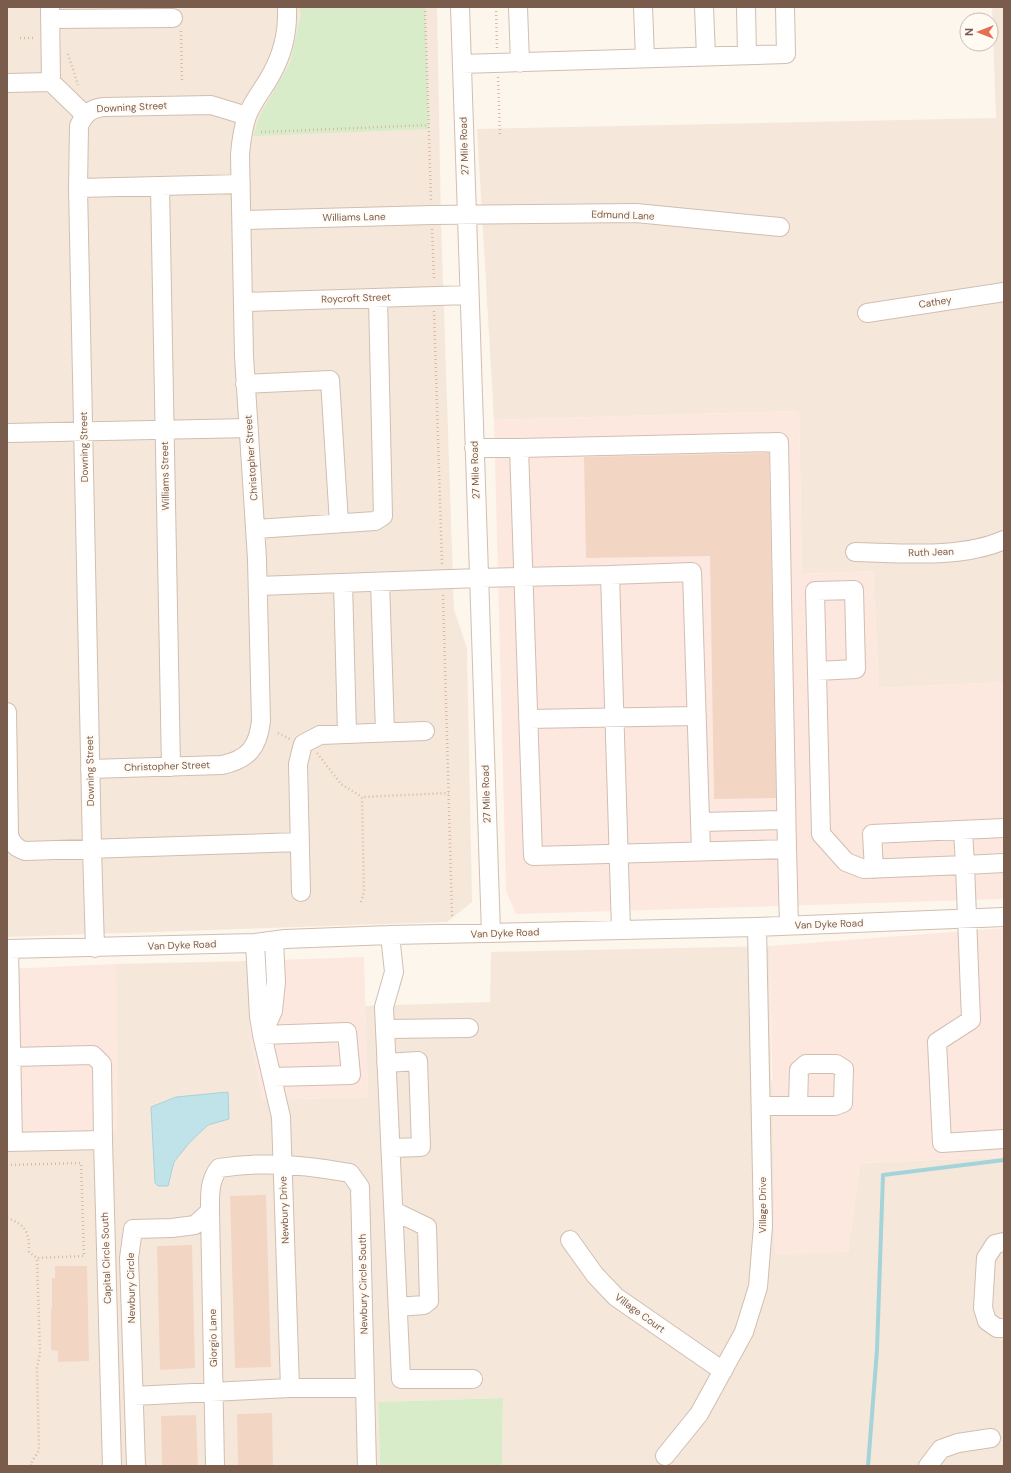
<svg xmlns="http://www.w3.org/2000/svg" width="1011" height="1473" font-family="'DM Sans',sans-serif">
<rect width="100%" height="100%" fill="#fdf6ec"/>
<path fill="#f5e8da" d="M7 7H437L441 222 454 610 467 648 472 902 447 922 7 937Z
M992 7H1004V682L879 688 873 571 802 574 799 411 494 420 477 129 996 118Z
M770 946 771 1080 848 1252 860 1163 1004 1157V1466H502L503 1398 378 1402 380 1466H7V1137L117 1133 116 964 248 961 250 1038 263 1100 368 1097 365 1006 490 1002 491 952Z"/>
<path fill="#fde8e0" d="M799 411 802 574 873 571 879 688 1004 682V899L516 914 506 891 494 420Z
M1004 928V1157L860 1163 848 1252 775 1255 770 946Z
M364 957 368 1097 263 1100 250 1038 248 961Z
M116 964 117 1133 7 1137V969Z"/>
<path fill="#d8ecc9" d="M299 7H425L429 129 253 136 260 115 290 63 301 14Z
M503 1398 502 1466H380L378 1402Z"/>
<path fill="#bfe3e8" stroke="#a5d3da" d="M228 1092 229 1119 208 1125 189 1143 174 1162 168 1186H158L155 1183 151 1107 176 1097Z"/>
<g fill="none" stroke-linecap="round" stroke-linejoin="round">
<path stroke="#a5d3da" stroke-width="4" d="M868 1466 877 1350 883 1175 1004 1160"/>
</g>
<path fill="#f3d5c3" d="M769 453 776 798 714 799 710 556 586 558 584 457Z
M266 1195 271 1367 235 1368 230 1196Z
M192 1245 195 1368 160 1370 157 1246Z
M55 1266H87L89 1361 58 1362V1351L51 1350V1309H52V1278H55Z
M272 1413 273 1466H238L237 1414Z
M196 1415 198 1466H162L161 1416Z"/>
<g fill="none" stroke-linecap="round" stroke-linejoin="round">
<defs>
<path id="minor" d="M460 7 491 933
M518 7 520 63
M643 7 645 58
M704 7 706 56
M746 7 747 55
M50 8 51 82 85 115
M51 19 173 18
M462 64 786 54 785 7
M7 83 51 82
M160 186 171 767
M78 188 241 184
M242 220 432 215 636 213 780 227
M244 302 469 295
M867 313 1004 292
M245 384 330 380 339 523
M7 433 249 428
M779 442 787 849 533 856 519 448Z
M474 448H519
M256 529 375 521 383 516 378 298
M855 552C902 553 961 559 1004 540
M610 575 692 572 701 851
M380 582 385 732
M343 583 347 733
M258 586 479 578 610 575 621 929
M817 671 856 669 854 590 815 591 821 834 846 862 864 869 965 865 971 1020 937 1042 942 1143 1004 1139
M7 712 9 835C12 844 16 848 25 851L299 842
M528 719 697 716
M90 769 222 765C249 759 258 747 261 721L257 559 244 356 240 155C241 142 243 128 247 116 253 100 265 87 272 73 283 53 288 30 287 7
M700 822 786 820
M963 830 965 865 1004 863
M787 849 789 926
M874 869 872 834 1004 828
M301 892 298 764 303 744 320 735 425 731
M390 935 394 972 384 1007 401 1379H473
M255 943 259 1016 262 1035 273 1011 276 982 274 941
M95 948 92 849 78 188 79 126C84 114 91 108 104 107L211 105 247 116
M7 949 255 943 285 939 390 935 757 927 1004 917
M9 949 13 1141
M385 1029 469 1028
M11 1057 93 1055 102 1064 103 1140
M386 1063 418 1061 421 1147 391 1148
M272 1077 351 1075 347 1032 262 1035 281 1117 290 1388
M761 1106H835L843 1103 844 1069 836 1064H806L799 1070 798 1106
M7 1142 103 1140 112 1466
M210 1211 215 1466
M394 1211 427 1227 429 1301 424 1305 398 1307
M570 1240 595 1275 616 1297 723 1371
M1004 1242 995 1244 986 1258 983 1308 987 1321 997 1328H1004
M134 1396 290 1388H365
M665 1456 699 1414 744 1332 758 1287 763 1226 757 927
M136 1466 129 1258 133 1229 172 1228 195 1225 210 1211C210 1195 209 1181 219 1168 262 1161 308 1165 350 1173L360 1187 367 1466
M928 1466 941 1449 958 1443 991 1438"/>
</defs>
<use href="#minor" stroke="#d1beb0" stroke-width="20"/>
<path stroke="#d9b8a5" stroke-width="2.5" stroke-dasharray="1 3" stroke-linecap="butt" d="M425 7 431 200
M496 7 497 48
M181 31 182 82
M20 38H35
M68 54 78 85
M498 77 500 136
M261 132 429 125
M432 229 434 280
M434 311 442 564
M443 595 452 915 454 918
M278 733 290 739
M317 753 341 784 362 797
M361 902 364 892 362 797 449 793
M7 1165 81 1163 84 1256 37 1258 40 1353 37 1368 39 1450 30 1465 32 1466
M7 1218C27 1225 29 1233 29 1252L37 1258"/>
<use href="#minor" stroke="#fff" stroke-width="18"/>
</g>
<g text-anchor="middle" dominant-baseline="central" stroke-width="4" stroke-linejoin="round" paint-order="stroke">
<g font-size="10" fill="#7a5c4d" stroke="#fffaf3">
<text transform="translate(132 107) rotate(-3)">Downing Street</text>
<text transform="translate(464 146) rotate(-92)">27 Mile Road</text>
<text transform="translate(623 215) rotate(2)">Edmund Lane</text>
<text transform="translate(354 217) rotate(-1)">Williams Lane</text>
<text transform="translate(356 298) rotate(-2)">Roycroft Street</text>
<text transform="translate(935 302) rotate(-9)">Cathey</text>
<text transform="translate(84 447) rotate(-91)">Downing Street</text>
<text transform="translate(251 458) rotate(-94)">Christopher Street</text>
<text transform="translate(475 470) rotate(-92)">27 Mile Road</text>
<text transform="translate(165 476) rotate(-91)">Williams Street</text>
<text transform="translate(931 552) rotate(-2)">Ruth Jean</text>
<text transform="translate(167 766) rotate(-2)">Christopher Street</text>
<text transform="translate(90 771) rotate(-91)">Downing Street</text>
<text transform="translate(486 794) rotate(-92)">27 Mile Road</text>
<text transform="translate(829 924) rotate(-2)">Van Dyke Road</text>
<text transform="translate(505 933) rotate(-2)">Van Dyke Road</text>
<text transform="translate(182 945) rotate(-2)">Van Dyke Road</text>
<text transform="translate(762 1205) rotate(-90)">Village Drive</text>
<text transform="translate(284 1210) rotate(-92)">Newbury Drive</text>
<text transform="translate(106 1258) rotate(-92)">Capital Circle South</text>
<text transform="translate(363 1284) rotate(-91)">Newbury Circle South</text>
<text transform="translate(131 1288) rotate(-91)">Newbury Circle</text>
<text transform="translate(640 1313) rotate(36)">Village Court</text>
<text transform="translate(213 1338) rotate(-91)">Giorgio Lane</text>
</g>
</g>
<rect width="1011" height="1473" fill="none" stroke="#7a5c4d" stroke-width="16"/>
<g transform="translate(979 32) rotate(270)"><circle r="19" fill="#fffaf3" stroke="#cabbb1"/>
<path d="M0-3L7 15L0 10L-7 15Z" fill="#e76f51"/>
<text y="-6" font-size="11" font-weight="bold" text-anchor="middle" fill="#7a5c4d">N</text>
</g>
</svg>
